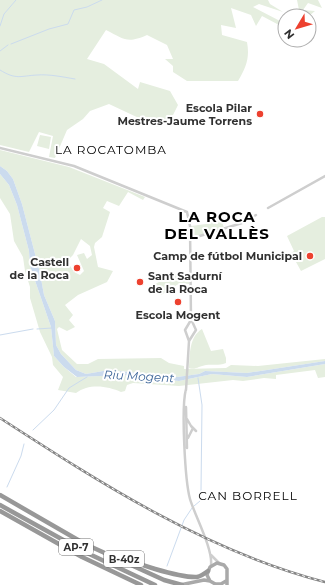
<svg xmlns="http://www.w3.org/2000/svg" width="325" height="585" font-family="Montserrat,sans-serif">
<rect width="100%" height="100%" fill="#fff"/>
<path fill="#e5eedf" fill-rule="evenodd" d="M0 0H268L270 4 283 12 259 4 253 7 280 21 279 25 262 16 256 26 251 15 231 8 236 28 221 25 222 35 247 42C250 58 246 67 238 81H187L173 72V66L165 59H173L167 45 147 35C127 44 124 39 106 30L87 59 104 64 138 89 140 82 170 91 178 105 173 115 158 127 109 104 90 111 83 119 67 130 55 158 49 157 53 136 39 132 29 152 0 145Z
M297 0H318L322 8 308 3 303 10 315 11 309 16H297L299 10Z
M40 135 51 137 49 149 37 146Z
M0 150 69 167 145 197 143 200 128 192 119 206 107 201 103 208 110 212 102 237 95 243 94 247 98 267 113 271 107 282 78 295 65 305 73 315 69 320 75 327 67 331 59 327 57 329 62 350 77 364H88L98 359 161 358 169 363 184 366V369L226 368 231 365 258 366 325 359V361L247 373 205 371 199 374 177 377 109 370 86 374 76 370 61 354 56 345 55 321 44 295 40 273 22 204 13 179 7 171 0 166ZM81 239 90 246 92 255 87 259 84 253 77 255 84 271 80 275 74 272 67 261 73 255Z
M0 174 9 185 17 205 29 251 30 266 51 327 54 356 64 367 76 377 123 375 179 381 212 374 247 377 325 364V377L318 378 315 370 276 375V379L264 378 243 381 233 380 179 386 133 383 127 385 125 391 121 392C108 386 89 383 76 393L58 390 63 377 53 365 52 357 40 332 30 298V287L25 271 23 257 14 241 10 214 0 198Z
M322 217H325V259L301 271 291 253 294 251 287 236Z
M221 219 224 228 194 237 192 236 191 226 206 224Z
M183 273 185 278H190L189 284 180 283 161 295 155 284 175 274Z
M202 329 211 351 223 349 226 358V363C218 366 213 364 206 365 199 366 196 370 189 368 190 354 189 337 202 329Z"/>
<path fill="#cbdbee" d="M0 166 7 171 13 179 22 204 40 273 44 295 55 321 56 345 61 354 76 370 86 374 109 370 177 377 199 374 205 371 247 373 325 361V364L247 377 212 374 179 381 123 375 77 377 64 367 54 356 51 327 30 266 29 251 17 205 9 185 0 174Z"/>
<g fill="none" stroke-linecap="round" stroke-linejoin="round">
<path stroke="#cbdbee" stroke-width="1" d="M0 26 4 14 16 0
M11 44 49 29 68 24 74 10 87 7 102 0
M0 51 8 45
M0 70C16 80 20 76 37 75 49 74 63 77 75 79
M37 329 52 328
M0 335 33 329
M33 430 54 410 69 388 87 377
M7 487 21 456 24 444
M194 506 200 501 201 490 202 405 198 378
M167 566 184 520 192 508"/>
<path stroke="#cecece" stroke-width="2.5" d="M0 148 74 166 187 212 190 226 191 319 196 330 189 341
M268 208 325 176
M190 239 242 223 256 215
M186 389C181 407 185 481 190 499 195 516 213 549 211 565
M186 390 189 341 185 330 191 320
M186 407 187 448
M187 419 191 426 196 431
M188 438 193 428
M211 555 219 563"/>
<path stroke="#a9a9a9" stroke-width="3.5" d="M216 584H221L226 581
M180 585 204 580 210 581
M217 585 210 581 207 575 210 567 217 563 224 565 227 569V585"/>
<path stroke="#989898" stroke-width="4.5" d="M0 495 85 544 164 580 182 585
M0 505 85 552 155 585
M0 511 82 557 141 585
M114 555C132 562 178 578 197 577 201 576 204 574 208 571"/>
<defs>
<path id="rail" d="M0 418C102 484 206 551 325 582"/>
</defs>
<use href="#rail" stroke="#868686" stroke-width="2.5"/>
<use href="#rail" stroke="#fff" stroke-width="1" stroke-dasharray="3" stroke-linecap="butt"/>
</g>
<g fill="#ed412f" stroke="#fff" stroke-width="1.5">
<circle cx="260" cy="114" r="4"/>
<circle cx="310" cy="256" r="4"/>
<circle cx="77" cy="268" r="4"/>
<circle cx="140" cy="282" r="4"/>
<circle cx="178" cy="302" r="4"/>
</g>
<g text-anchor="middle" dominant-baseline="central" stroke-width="4" stroke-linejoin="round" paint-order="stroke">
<g fill="#fff" stroke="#6f6f6f" stroke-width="1">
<rect x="59" y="539" width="34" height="16" rx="3"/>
<rect x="104" y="551" width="40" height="16" rx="3"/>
</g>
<g font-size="10" font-weight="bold" fill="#313131">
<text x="76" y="547">AP-7</text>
<text x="124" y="559">B-40z</text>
</g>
<g font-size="11" font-weight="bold" fill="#313131" stroke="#fff" text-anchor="end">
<text x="252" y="108">Escola Pilar<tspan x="252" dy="13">Mestres-Jaume Torrens</tspan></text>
<text x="302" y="256">Camp de fútbol Municipal</text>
<text x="69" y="262">Castell<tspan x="69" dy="13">de la Roca</tspan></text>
<text x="148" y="276" text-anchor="start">Sant Sadurní<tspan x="148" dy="13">de la Roca</tspan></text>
<text x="178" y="315" text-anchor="middle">Escola Mogent</text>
</g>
<g font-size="12" letter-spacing="1" fill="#000" stroke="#fff">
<text x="111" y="149">LA ROCATOMBA</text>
<text x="248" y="495">CAN BORRELL</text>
</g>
<g font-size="12" font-style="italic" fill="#3b6498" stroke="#fff">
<text transform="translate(139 376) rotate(3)">Riu Mogent</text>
</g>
<g font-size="15" font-weight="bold" letter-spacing="1" fill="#000" stroke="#fff">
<text x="217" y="216">LA ROCA<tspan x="217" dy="17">DEL VALLÈS</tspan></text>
</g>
</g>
<g transform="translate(297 28) rotate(232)"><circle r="19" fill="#ffffff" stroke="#adadad"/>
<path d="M0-3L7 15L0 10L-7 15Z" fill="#ed412f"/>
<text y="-6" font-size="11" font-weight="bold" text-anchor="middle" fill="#313131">N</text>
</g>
</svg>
